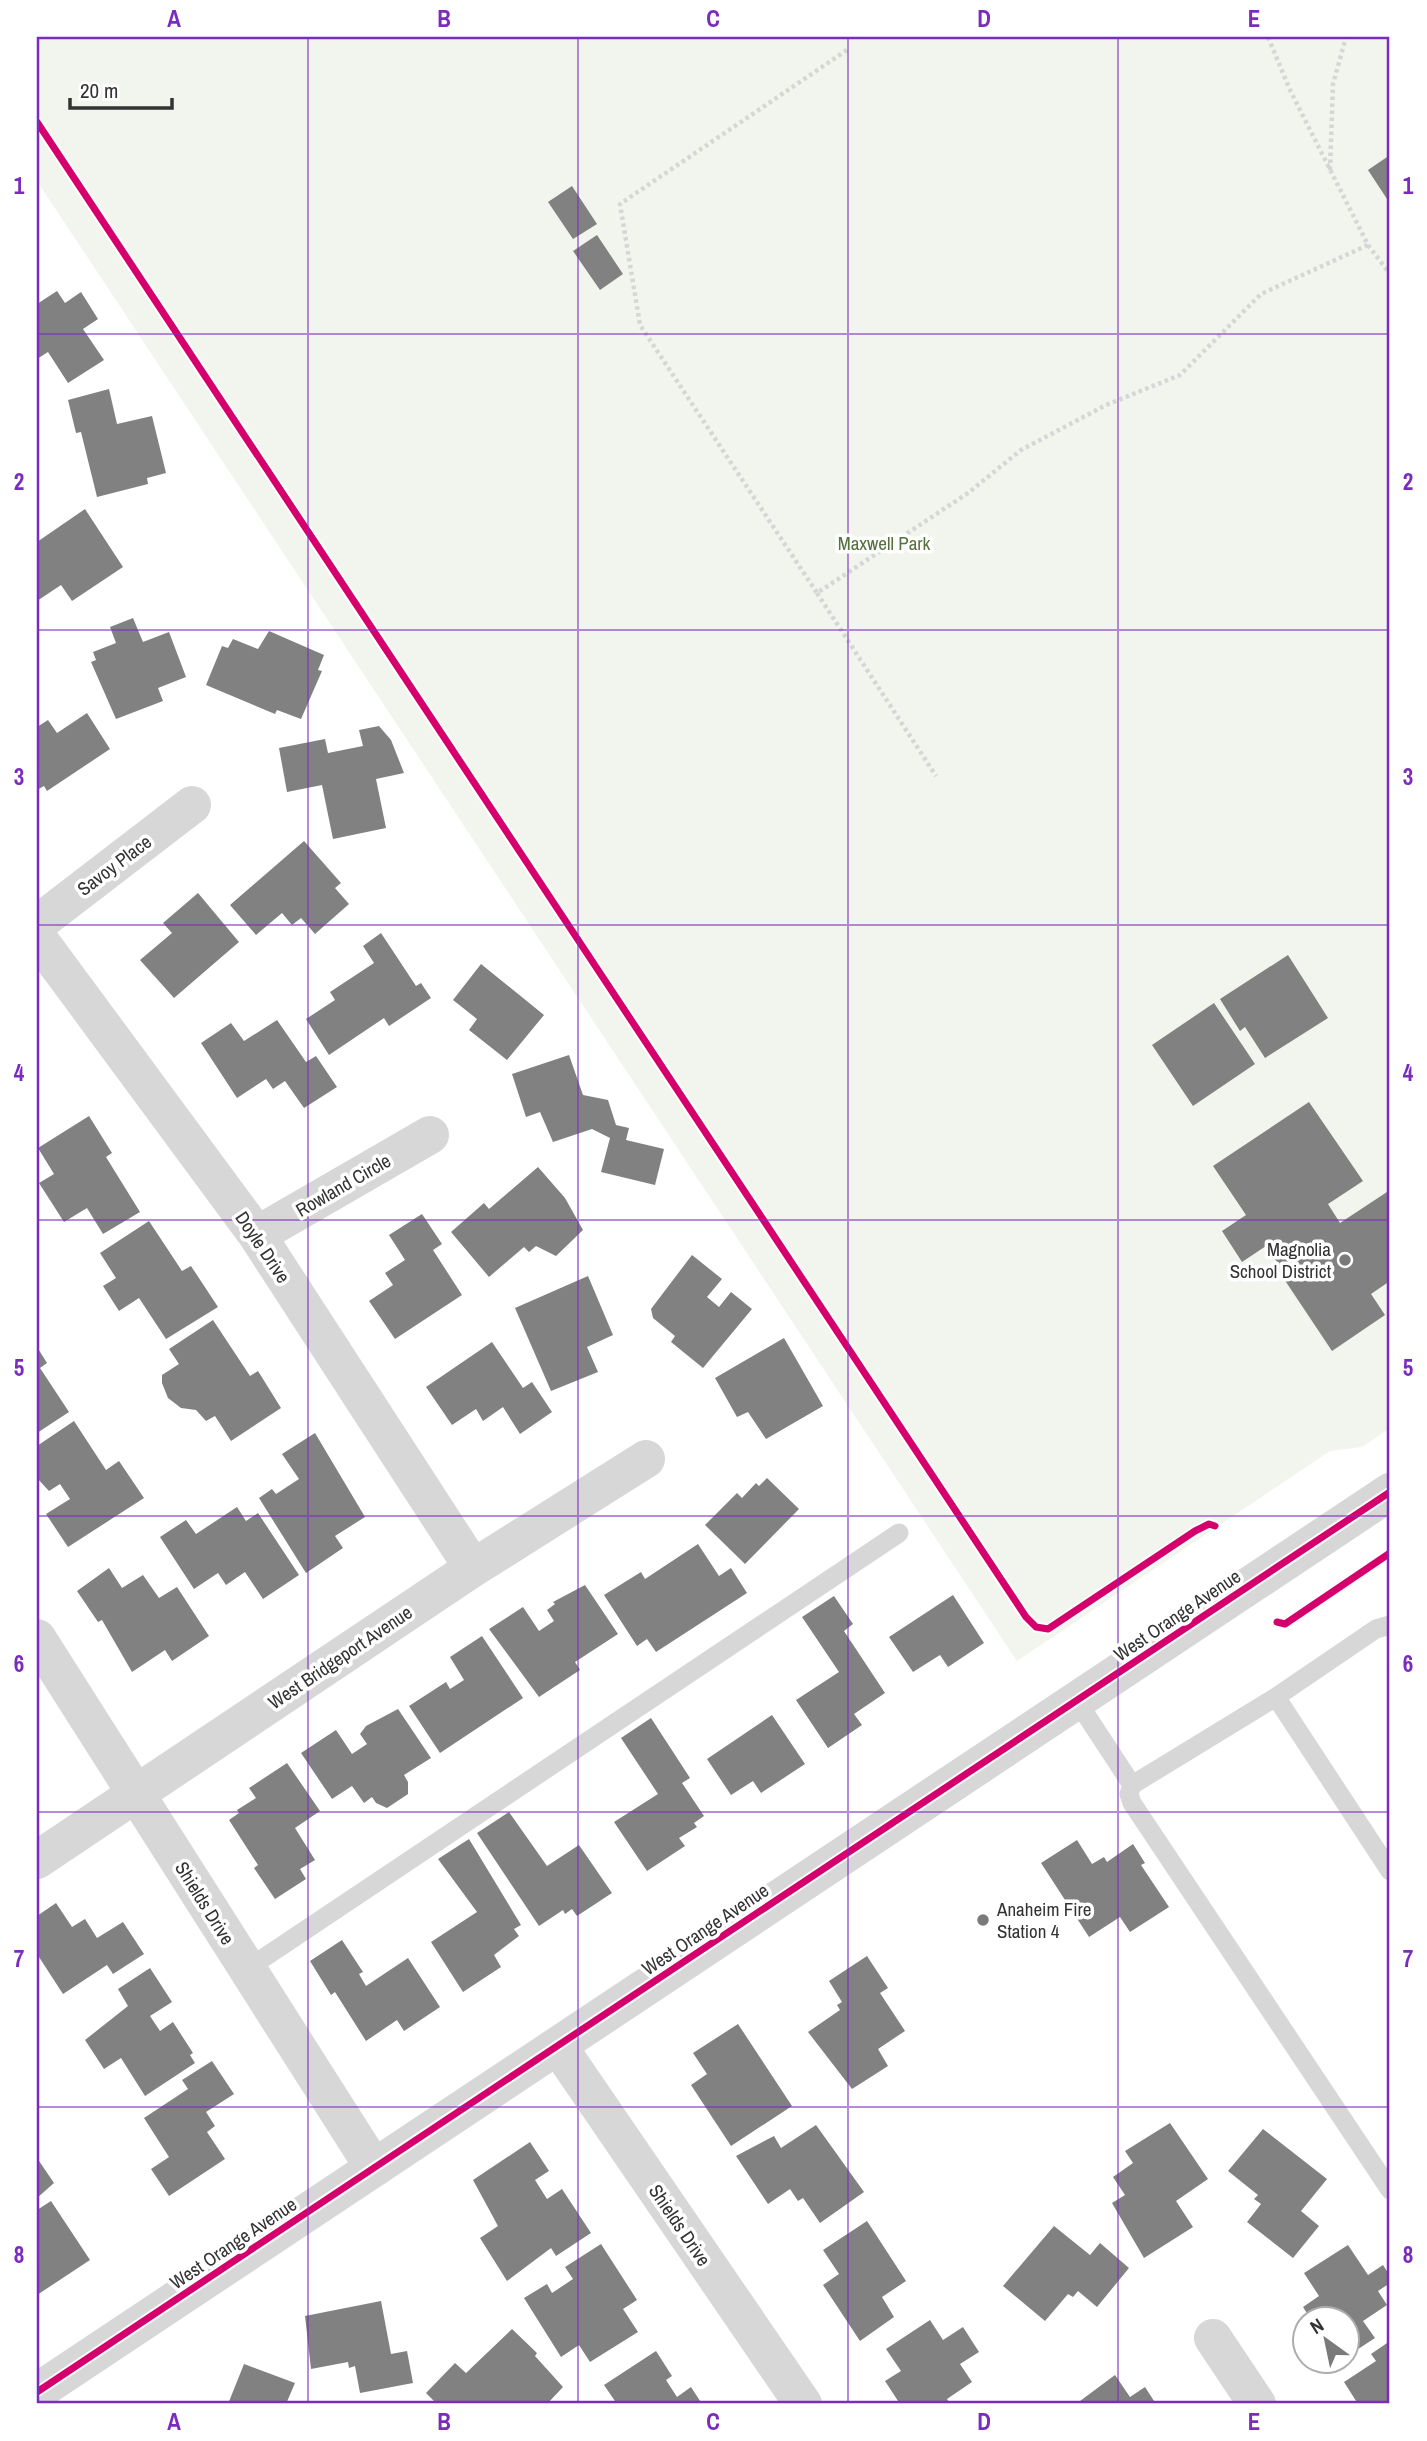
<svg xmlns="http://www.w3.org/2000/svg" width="1427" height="2441" font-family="'Archivo Narrow',sans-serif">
<rect width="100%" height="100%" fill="#fff"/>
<path fill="#f1f5ed" d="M37 37H1390V1428L1362 1447 1330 1451 1017 1661 37 181Z"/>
<path fill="#818181" d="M1390 155V196L1387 199 1368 170Z
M572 186 597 224 573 239 548 202Z
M597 235 623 274 600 290 573 251Z
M57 291 65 303 81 292 98 319 83 329 104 360 68 383 48 352 37 359V304Z
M109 389 117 424 152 416 166 473 147 478 148 484 97 497 81 432 76 433 68 400Z
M85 509 123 567 72 601 61 585 37 601V542Z
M133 618 143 642 169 632 186 677 158 688 163 701 116 719 91 662 96 660 93 652 116 643 110 627Z
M269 631 324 655 318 670 322 671 301 719 277 710 275 714 206 685 222 646 228 648 233 639 258 649Z
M87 713 110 749 47 791 44 786 37 790V727L48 720 57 733Z
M379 726 391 740 404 773 376 779 386 828 333 839 322 785 287 792 279 748 325 739 328 753 363 746 359 730Z
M304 841 341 883 335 888 349 904 315 934 301 918 292 925 282 913 256 935 230 905Z
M198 893 239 942 174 998 140 960 172 933 163 923Z
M381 933 416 986 421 983 431 998 389 1026 384 1018 329 1055 306 1019 335 1000 330 992 374 963 363 946Z
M1288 955 1328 1018 1265 1058 1245 1027 1240 1031 1220 999Z
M481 964 544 1015 507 1060 469 1030 477 1019 453 1000Z
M1214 1003 1255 1064 1193 1106 1152 1045Z
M277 1020 306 1062 316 1056 337 1087 304 1108 285 1081 273 1089 266 1079 237 1098 201 1043 231 1023 244 1041Z
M569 1055 583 1095 608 1100 616 1125 629 1128 626 1140 664 1149 655 1185 601 1172 610 1138 592 1129 553 1142 540 1112 526 1117 512 1074Z
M1309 1102 1363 1181 1328 1204 1340 1223 1390 1190V1281L1371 1294 1385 1315 1332 1351 1276 1267 1279 1265 1266 1246 1242 1262 1222 1231 1246 1215 1213 1166Z
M89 1116 112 1153 106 1157 140 1212 103 1234 87 1208 64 1222 39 1183 54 1174 38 1148Z
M538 1167 565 1198 583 1230 556 1256 536 1246 529 1252 524 1247 489 1277 451 1232 484 1203 489 1209Z
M422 1214 442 1244 433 1250 462 1295 395 1339 369 1301 393 1285 385 1273 405 1260 389 1235Z
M149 1221 182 1271 191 1266 218 1307 166 1339 139 1298 119 1311 103 1286 116 1278 100 1253Z
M692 1255 722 1279 707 1297 719 1307 731 1292 752 1309 703 1368 671 1342 675 1336 653 1318 651 1309Z
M588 1276 613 1335 587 1347 598 1372 551 1391 515 1308Z
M213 1320 250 1376 258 1371 281 1408 231 1441 215 1416 206 1421 196 1410 181 1408 168 1398 162 1383V1375L179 1364 169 1349Z
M784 1338 823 1406 766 1439 748 1412 737 1417 715 1378Z
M492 1342 523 1388 532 1382 552 1412 520 1434 503 1407 483 1421 476 1409 452 1425 426 1387Z
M37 1347 47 1363 40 1368 69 1412 37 1433Z
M74 1421 106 1470 119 1461 144 1498 68 1547 46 1514 70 1499 60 1484 49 1491 37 1478V1446Z
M315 1433 365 1517 335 1536 343 1548 306 1573 259 1498 272 1489 276 1494 299 1479 282 1454Z
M767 1478 799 1509 745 1564 705 1525 737 1493 742 1498 756 1483 759 1486Z
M237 1507 246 1521 258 1513 299 1575 263 1599 245 1572 226 1585 218 1573 194 1589 160 1537 186 1520 196 1534Z
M698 1544 719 1576 731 1568 747 1593 656 1652 647 1639 637 1646 604 1595 641 1572 645 1579Z
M109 1568 122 1588 143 1575 159 1598 177 1587 209 1636 172 1661 165 1650 132 1672 102 1620 98 1622 77 1591Z
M585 1585 618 1634 575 1662 580 1670 539 1697 489 1629 523 1607 539 1631 554 1621 547 1610 555 1604 553 1602Z
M953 1595 984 1643 948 1667 940 1655 913 1672 889 1637Z
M834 1596 853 1624 844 1631 885 1693 854 1714 862 1725 828 1748 796 1700 839 1672 802 1617Z
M482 1636 523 1698 440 1753 409 1706 446 1682 450 1689 464 1680 450 1657Z
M398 1709 431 1758 404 1775 408 1782V1794L387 1808 376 1803 372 1797 364 1803 352 1786 332 1799 301 1753 336 1730 352 1754 367 1744 360 1734 366 1726Z
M772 1715 805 1764 761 1793 753 1781 731 1795 707 1759Z
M651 1718 690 1778 682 1783 704 1816 694 1823 697 1827 679 1838 685 1846 647 1871 614 1822 658 1794 621 1738Z
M287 1763 320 1811 295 1828 315 1860 300 1869 306 1879 275 1899 254 1868 258 1865 229 1820 239 1813 237 1810 256 1798 249 1788Z
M509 1812 547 1866 579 1845 612 1893 577 1916 572 1909 565 1914 563 1910 539 1926 477 1833Z
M469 1839 521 1925 514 1929 519 1936 494 1955 501 1967 463 1992 431 1942 477 1912 438 1859Z
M1077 1840 1092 1864 1104 1857 1107 1862 1133 1844 1145 1863 1141 1865 1169 1907 1130 1932 1120 1917 1089 1937 1041 1863Z
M56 1903 72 1927 85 1919 97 1938 123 1922 144 1954 113 1974 107 1965 63 1994 37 1954V1916Z
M342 1940 363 1972 359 1974 366 1986 408 1958 440 2007 404 2031 397 2020 366 2041 335 1992 331 1995 310 1961Z
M867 1956 888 1988 880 1993 905 2031 878 2049 888 2066 852 2089 808 2032 840 2010 837 2005 842 2002 829 1981Z
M150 1968 172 2002 150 2016 160 2031 173 2022 193 2053 190 2055 195 2063 145 2096 121 2058 104 2069 85 2040 128 2006 118 1989Z
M738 2024 792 2106 731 2146 691 2085 707 2074 693 2053Z
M212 2061 234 2094 206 2112 215 2126 207 2132 225 2159 169 2196 151 2169 169 2157 144 2118 188 2089 182 2080Z
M1170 2123 1208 2179 1176 2201 1193 2227 1144 2258 1112 2203 1125 2195 1113 2177 1133 2163 1125 2151Z
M816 2125 864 2192 820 2223 803 2198 798 2201 790 2189 768 2204 736 2156 774 2136 781 2148Z
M1263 2129 1327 2179 1301 2211 1319 2226 1293 2258 1247 2222 1261 2204 1254 2199 1258 2195 1228 2171Z
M530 2142 549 2171 535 2180 547 2199 562 2189 591 2233 556 2256 551 2248 507 2281 480 2238 498 2226 473 2180Z
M37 2158 54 2183 37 2198Z
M51 2201 90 2260 37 2295V2210Z
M867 2221 906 2281 882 2297 894 2317 860 2341 823 2285 839 2274 823 2250Z
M1054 2226 1090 2255 1100 2243 1129 2268 1097 2307 1078 2291 1073 2297 1068 2294 1045 2321 1003 2286Z
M601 2244 637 2300 623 2309 638 2332 590 2362 579 2345 561 2357 524 2298 547 2284 552 2293 573 2279 565 2267Z
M1348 2245 1368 2275 1383 2265 1390 2276V2283L1378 2291 1387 2305 1363 2321 1375 2338 1346 2357V2318H1310L1303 2307 1319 2296 1304 2273Z
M381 2301 391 2354 407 2351 413 2383 360 2393 355 2366 349 2368 348 2362 311 2369 305 2316Z
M930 2320 943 2340 963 2327 979 2352 960 2364 972 2382 947 2399 950 2404H900L885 2381 901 2371 886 2349Z
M512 2329 537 2353 535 2356 563 2387 547 2404H437L426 2393 455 2363 466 2373Z
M1390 2341V2404H1358L1344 2382 1376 2361 1371 2354Z
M656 2351 672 2376 666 2380 677 2397 691 2387 702 2404H617L604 2385Z
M244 2364 295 2383 286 2404H228Z
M1115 2375 1130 2397 1145 2387 1156 2404H1076Z"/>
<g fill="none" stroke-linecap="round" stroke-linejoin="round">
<path stroke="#d6d6d6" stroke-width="4.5" stroke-dasharray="3.5 3.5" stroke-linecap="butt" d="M847 50 620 204 640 325 817 593 968 493 1021 450 1106 405 1180 375 1261 294 1368 245 1290 90 1268 37
M1330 170 1333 84 1346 37
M1368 245 1390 274
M817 593 936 776"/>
<path stroke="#d7d7d7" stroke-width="19" d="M1390 1625 1376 1629 1276 1697 1132 1785 1129 1794 1132 1803 1390 2190
M1276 1697 1390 1871
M1077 1701 1132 1785
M247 1969 899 1533"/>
<path stroke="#d7d7d7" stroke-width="38" d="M37 924 192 805
M37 937 257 1235 473 1568
M257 1235 430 1135
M37 1638 374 2168
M37 1860 473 1568 646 1459
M558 2046 803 2404
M1213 2338 1257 2404"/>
<path stroke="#d7d7d7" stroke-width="38" d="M37 2392 1390 1492"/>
<defs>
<path id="cycleway" d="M37 122 1026 1617 1036 1627 1048 1629 1195 1531 1209 1524 1215 1526
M1277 1622 1285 1624 1390 1553
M37 2392 1390 1492"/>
</defs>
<use href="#cycleway" stroke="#fff" stroke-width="11"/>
<use href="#cycleway" stroke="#d6006c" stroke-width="7"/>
</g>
<path fill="none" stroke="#7b2cbf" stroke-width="2" stroke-opacity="0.55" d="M308 37V2404M578 37V2404M848 37V2404M1118 37V2404M37 334H1390M37 630H1390M37 925H1390M37 1220H1390M37 1516H1390M37 1812H1390M37 2107H1390"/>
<g fill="#7a7a7a" stroke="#fff" stroke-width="2.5">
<circle cx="1345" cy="1260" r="7"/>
<circle cx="983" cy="1920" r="7"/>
</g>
<g text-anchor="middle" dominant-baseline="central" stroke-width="7" stroke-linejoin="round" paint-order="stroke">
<g font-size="19" fill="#56703f" stroke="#fff">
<text x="884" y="543">Maxwell Park</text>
</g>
<g font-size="19" fill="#333" stroke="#fff">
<text transform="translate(114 865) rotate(-37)">Savoy Place</text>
<text transform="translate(343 1185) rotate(-30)">Rowland Circle</text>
<text transform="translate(263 1247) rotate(56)">Doyle Drive</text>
<text transform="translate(1177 1615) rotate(-34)">West Orange Avenue</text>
<text transform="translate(340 1657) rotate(-34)">West Bridgeport Avenue</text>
<text transform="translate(205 1903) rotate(58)">Shields Drive</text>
<text transform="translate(705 1929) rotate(-34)">West Orange Avenue</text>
<text transform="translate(680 2225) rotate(56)">Shields Drive</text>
<text transform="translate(233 2243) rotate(-34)">West Orange Avenue</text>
</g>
<g font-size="19" fill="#333" stroke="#fff" text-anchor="end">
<text x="1331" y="1249">Magnolia<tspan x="1331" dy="22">School District</tspan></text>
<text x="997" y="1909" text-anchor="start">Anaheim Fire<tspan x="997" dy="22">Station 4</tspan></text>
</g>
</g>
<rect width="1427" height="2441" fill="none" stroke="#ffffff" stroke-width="77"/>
<g transform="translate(1326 2340) rotate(327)"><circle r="33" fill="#ffffff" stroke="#adadad" stroke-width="2"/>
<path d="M0-5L12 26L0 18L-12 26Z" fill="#7a7a7a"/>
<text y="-10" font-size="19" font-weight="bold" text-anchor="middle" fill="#333333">N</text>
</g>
<path d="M70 98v10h102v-10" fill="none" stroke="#333333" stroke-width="3.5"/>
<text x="80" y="98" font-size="21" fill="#333333" stroke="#ffffff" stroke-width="5" paint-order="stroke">20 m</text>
<rect x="38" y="38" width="1350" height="2364" fill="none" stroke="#7b2cbf" stroke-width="2.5"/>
<g font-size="23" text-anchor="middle" font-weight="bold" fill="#7b2cbf">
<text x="174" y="27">A</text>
<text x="444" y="27">B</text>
<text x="713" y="27">C</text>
<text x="984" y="27">D</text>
<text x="1254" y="27">E</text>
<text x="19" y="194">1</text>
<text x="1408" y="194">1</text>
<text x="19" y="490">2</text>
<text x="1408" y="490">2</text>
<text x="19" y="785">3</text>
<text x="1408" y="785">3</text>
<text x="19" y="1081">4</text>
<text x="1408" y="1081">4</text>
<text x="19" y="1376">5</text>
<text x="1408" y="1376">5</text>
<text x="19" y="1672">6</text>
<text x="1408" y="1672">6</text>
<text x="19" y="1967">7</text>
<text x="1408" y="1967">7</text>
<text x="19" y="2263">8</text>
<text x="1408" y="2263">8</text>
<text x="174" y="2430">A</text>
<text x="444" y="2430">B</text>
<text x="713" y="2430">C</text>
<text x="984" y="2430">D</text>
<text x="1254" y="2430">E</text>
</g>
</svg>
